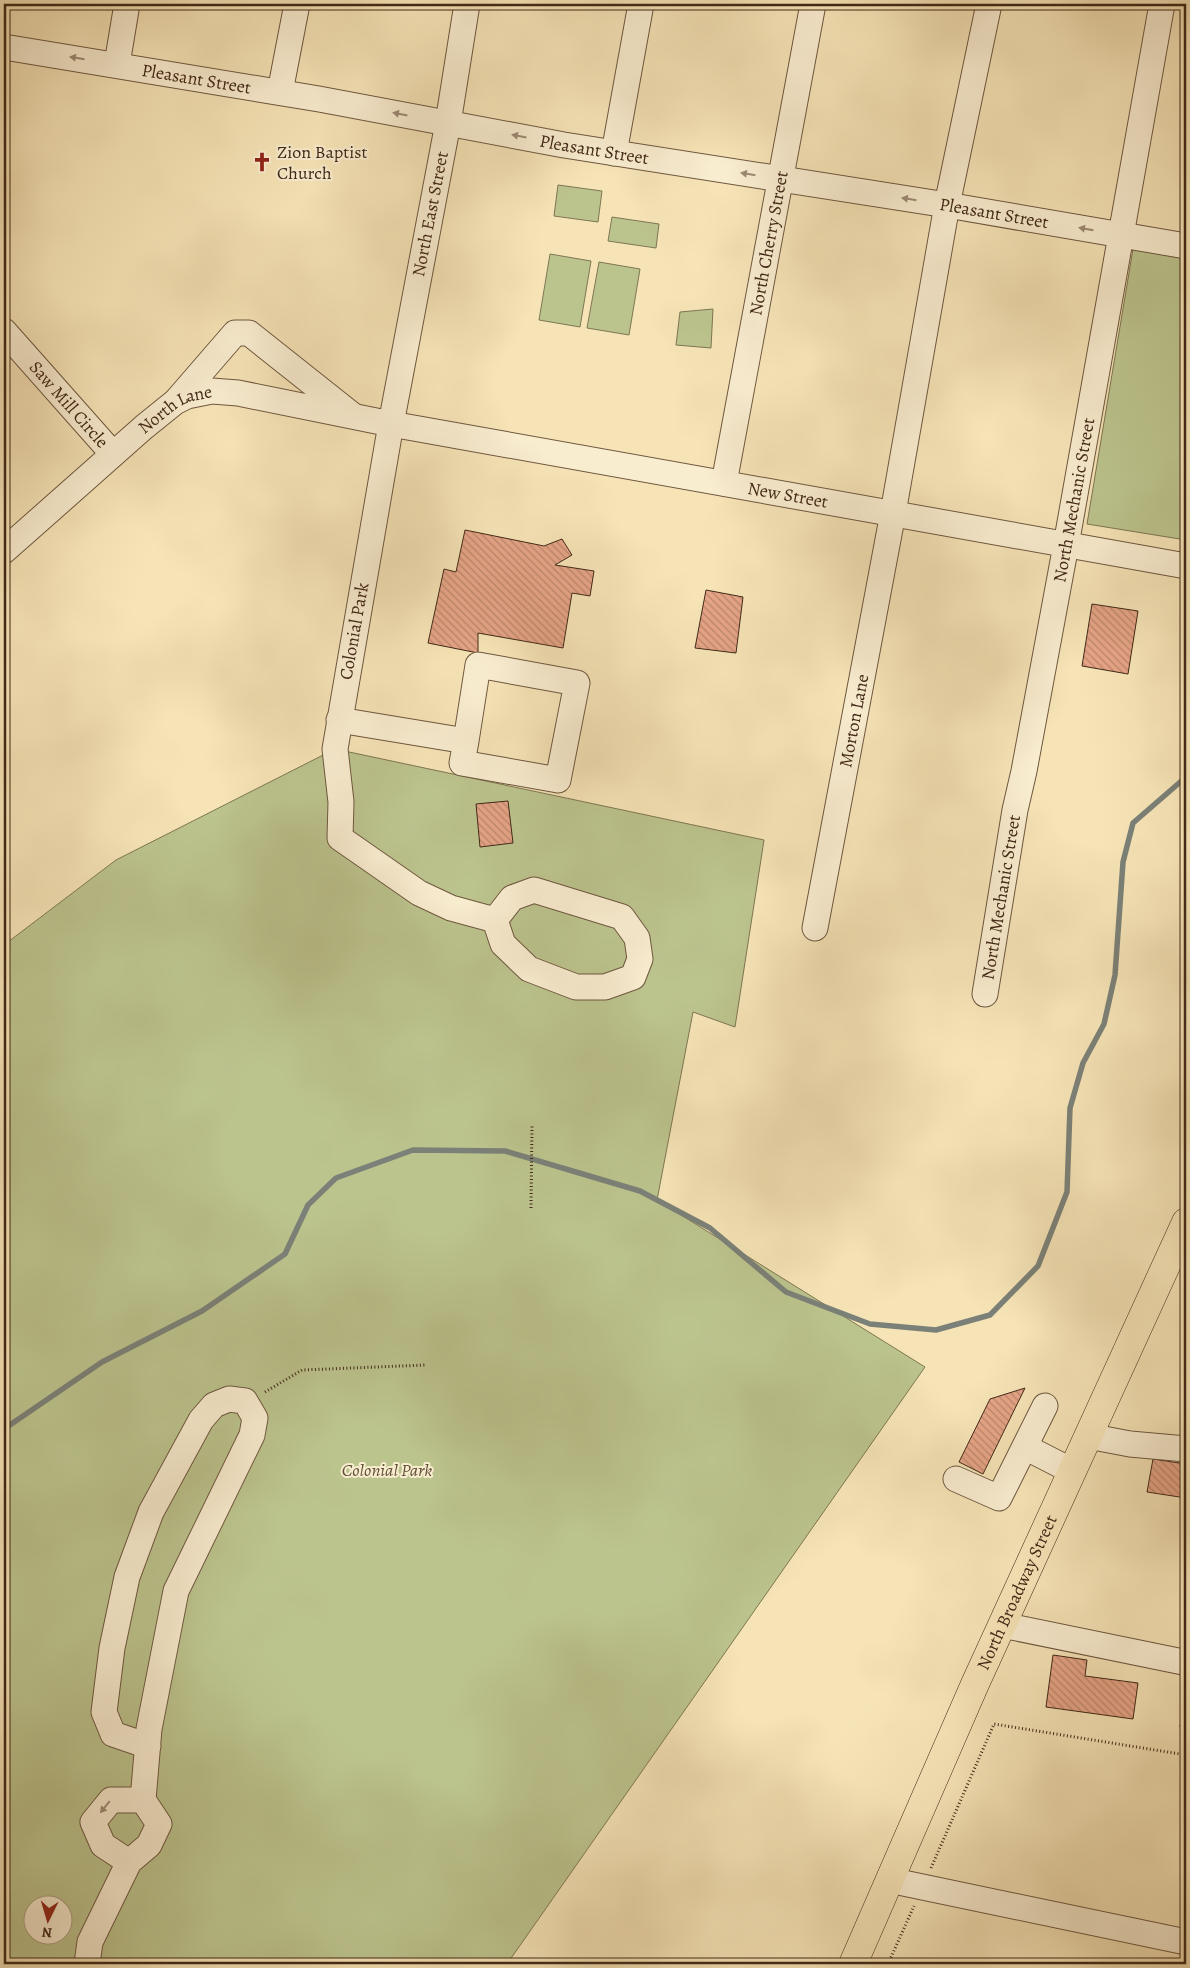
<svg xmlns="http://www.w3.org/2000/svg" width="1190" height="1968" font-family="Alegreya,serif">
<defs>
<pattern id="building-back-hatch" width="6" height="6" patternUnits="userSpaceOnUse" patternTransform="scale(1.25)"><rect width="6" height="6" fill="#e6a587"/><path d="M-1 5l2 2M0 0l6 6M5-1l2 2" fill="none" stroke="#bc866d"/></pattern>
</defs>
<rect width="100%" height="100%" fill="#f6e4b7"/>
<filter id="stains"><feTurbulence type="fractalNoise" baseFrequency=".004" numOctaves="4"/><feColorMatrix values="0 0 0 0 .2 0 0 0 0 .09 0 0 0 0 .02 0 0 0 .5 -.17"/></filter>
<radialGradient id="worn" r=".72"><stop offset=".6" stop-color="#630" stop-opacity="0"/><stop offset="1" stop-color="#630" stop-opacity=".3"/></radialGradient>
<path fill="#bcc48e" stroke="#7e7652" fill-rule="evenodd" d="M558 185 602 191 598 222 554 216Z
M612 217 659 224 656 248 608 241Z
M1133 249 1186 258V540L1087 524Z
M550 254 591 261 580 327 539 320Z
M599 262 640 269 629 335 587 328Z
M713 309 711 348 676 345 680 312Z
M335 749 764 840 735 1027 693 1012 657 1200 925 1367 507 1964H4V945L116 860ZM32 1906H62V1936H32Z"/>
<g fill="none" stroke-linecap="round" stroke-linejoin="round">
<path stroke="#7b8178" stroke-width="5.5" d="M4 1429 102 1362 202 1311 285 1254 308 1205 336 1178 413 1150 505 1151 640 1191 710 1228 786 1292 870 1324 936 1330 990 1315 1038 1266 1067 1192 1070 1108 1083 1063 1104 1024 1115 975 1123 862 1133 823 1186 777"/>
</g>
<path fill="url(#building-back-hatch)" stroke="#412817" d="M465 530 544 546 562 539 572 555 555 565 594 571 590 596 572 593 563 648 478 633V653L428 643 444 569 456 572Z
M706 590 743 597 736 653 695 648Z
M1092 604 1138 611 1128 674 1082 666Z
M508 801 513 843 480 847 476 804Z
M1025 1388 983 1474 959 1462 990 1399Z
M1153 1459 1186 1464V1498L1147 1492Z
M1053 1655 1087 1660 1085 1676 1138 1683 1133 1719 1046 1707Z
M1184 1701H1186V1728L1180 1727Z"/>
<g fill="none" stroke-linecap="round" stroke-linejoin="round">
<defs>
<g id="minor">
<path d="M467 4 448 123 391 424 335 749 341 802 340 838 419 893 451 908 495 920 503 944 529 969 576 987H605L633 977 640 959 637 938 622 917 534 890 512 898 495 920"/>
<path id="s1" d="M4 47 319 99 564 145 947 205 1186 246"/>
<path d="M117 64 127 4"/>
<path d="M280 92 297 4"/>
<path d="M614 153 641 4"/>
<path id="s2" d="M4 331 113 454"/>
<path d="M177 400 235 333H249L351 414"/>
<path id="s3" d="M724 483 813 4"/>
<path id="s4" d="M4 551 144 427 175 402 187 396 212 391 238 393 391 424 1186 566"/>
<path d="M339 720 466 741 478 665 577 683 558 780 462 763 466 741"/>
<path id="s5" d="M815 928 893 513 947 205 989 4"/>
<path id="s6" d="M985 994 1015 810 1024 771 1066 545 1162 4"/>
<path d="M1088 1436 1130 1444 1186 1449"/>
<path d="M1025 1447 1072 1471"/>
<path d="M956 1479 999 1498 1045 1406"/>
<path d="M1002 1625 1183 1662"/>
<path d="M143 1800 149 1729 176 1591 252 1435 255 1418 245 1401 229 1399 214 1405 201 1420 151 1512 127 1577 112 1648 104 1712 113 1734 148 1746"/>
<path d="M889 1880 1186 1942"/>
<path d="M87 1964 90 1942 129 1862 149 1845 159 1824 143 1800H111L93 1822 103 1845 129 1862"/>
</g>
<g id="major">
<path id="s7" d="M853 1964 975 1684 1186 1222"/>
</g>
</defs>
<use href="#minor" stroke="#6e573f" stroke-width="27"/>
<use href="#major" stroke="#412817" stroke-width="29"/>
<path stroke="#412817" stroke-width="3" stroke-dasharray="1 2.5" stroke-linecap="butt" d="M531 1208 532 1125
M265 1392 302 1370 426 1365
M931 1868 994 1724 1186 1755
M888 1964 914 1906"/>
<use href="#minor" stroke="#f9edd0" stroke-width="25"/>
<use href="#major" stroke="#f6e4b7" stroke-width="28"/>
</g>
<defs><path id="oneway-solid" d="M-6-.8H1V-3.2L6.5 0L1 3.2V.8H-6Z" transform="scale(1.25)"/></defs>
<g fill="#9d8a74">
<use href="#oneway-solid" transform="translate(77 58) rotate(-171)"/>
<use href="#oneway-solid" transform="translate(400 114) rotate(-169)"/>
<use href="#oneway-solid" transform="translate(519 136) rotate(-169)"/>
<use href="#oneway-solid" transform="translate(748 174) rotate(-171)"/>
<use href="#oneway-solid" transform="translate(909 199) rotate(-171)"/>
<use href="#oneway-solid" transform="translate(1086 229) rotate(-170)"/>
<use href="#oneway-solid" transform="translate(105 1807) rotate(129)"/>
</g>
<defs>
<symbol id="church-bare" viewBox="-9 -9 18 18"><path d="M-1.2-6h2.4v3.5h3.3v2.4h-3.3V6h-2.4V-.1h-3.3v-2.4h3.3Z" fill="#8f2418" stroke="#f9edd0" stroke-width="2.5" paint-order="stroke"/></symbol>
</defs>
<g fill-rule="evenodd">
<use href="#church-bare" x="248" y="148" width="28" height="28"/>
</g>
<g text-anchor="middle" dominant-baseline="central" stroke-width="4" stroke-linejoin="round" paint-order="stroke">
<g font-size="18" fill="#412817" stroke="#f9edd0">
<text stroke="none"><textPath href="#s1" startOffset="195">Pleasant Street</textPath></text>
<text stroke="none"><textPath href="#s1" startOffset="599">Pleasant Street</textPath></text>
<text transform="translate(430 214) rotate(-79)">North East Street</text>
<text stroke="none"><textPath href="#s1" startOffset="1004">Pleasant Street</textPath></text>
<text stroke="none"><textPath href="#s3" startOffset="244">North Cherry Street</textPath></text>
<text stroke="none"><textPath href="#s2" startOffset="98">Saw Mill Circle</textPath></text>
<text stroke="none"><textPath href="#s4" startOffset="224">North Lane</textPath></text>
<text stroke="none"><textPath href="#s4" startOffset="851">New Street</textPath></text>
<text stroke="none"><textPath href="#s6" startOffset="502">North Mechanic Street</textPath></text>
<text transform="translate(354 631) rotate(-80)">Colonial Park</text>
<text stroke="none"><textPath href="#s5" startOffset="211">Morton Lane</textPath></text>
<text stroke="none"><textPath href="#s6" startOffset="98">North Mechanic Street</textPath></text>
<text stroke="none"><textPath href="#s7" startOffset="406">North Broadway Street</textPath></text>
</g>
<g font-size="18" fill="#412817" stroke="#f9edd0" text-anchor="start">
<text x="277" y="152">Zion Baptist<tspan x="277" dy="21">Church</tspan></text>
</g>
<g font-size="18" font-style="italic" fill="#604f35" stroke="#f9edd0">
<text x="387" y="1470">Colonial Park</text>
</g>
</g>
<rect width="1190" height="1968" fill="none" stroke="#f6e4b7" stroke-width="20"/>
<rect x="5" y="5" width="1180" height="1958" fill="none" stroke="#412817" stroke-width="2.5"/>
<rect x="10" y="10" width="1170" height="1948" fill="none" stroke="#412817"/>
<g transform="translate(48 1920) rotate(185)"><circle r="24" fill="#f9edd0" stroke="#af9e86"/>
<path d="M0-4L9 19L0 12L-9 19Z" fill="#8f2418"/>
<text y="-8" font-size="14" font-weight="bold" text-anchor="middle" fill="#412817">N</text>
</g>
<rect width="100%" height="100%" filter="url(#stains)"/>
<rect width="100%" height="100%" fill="url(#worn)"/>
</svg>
